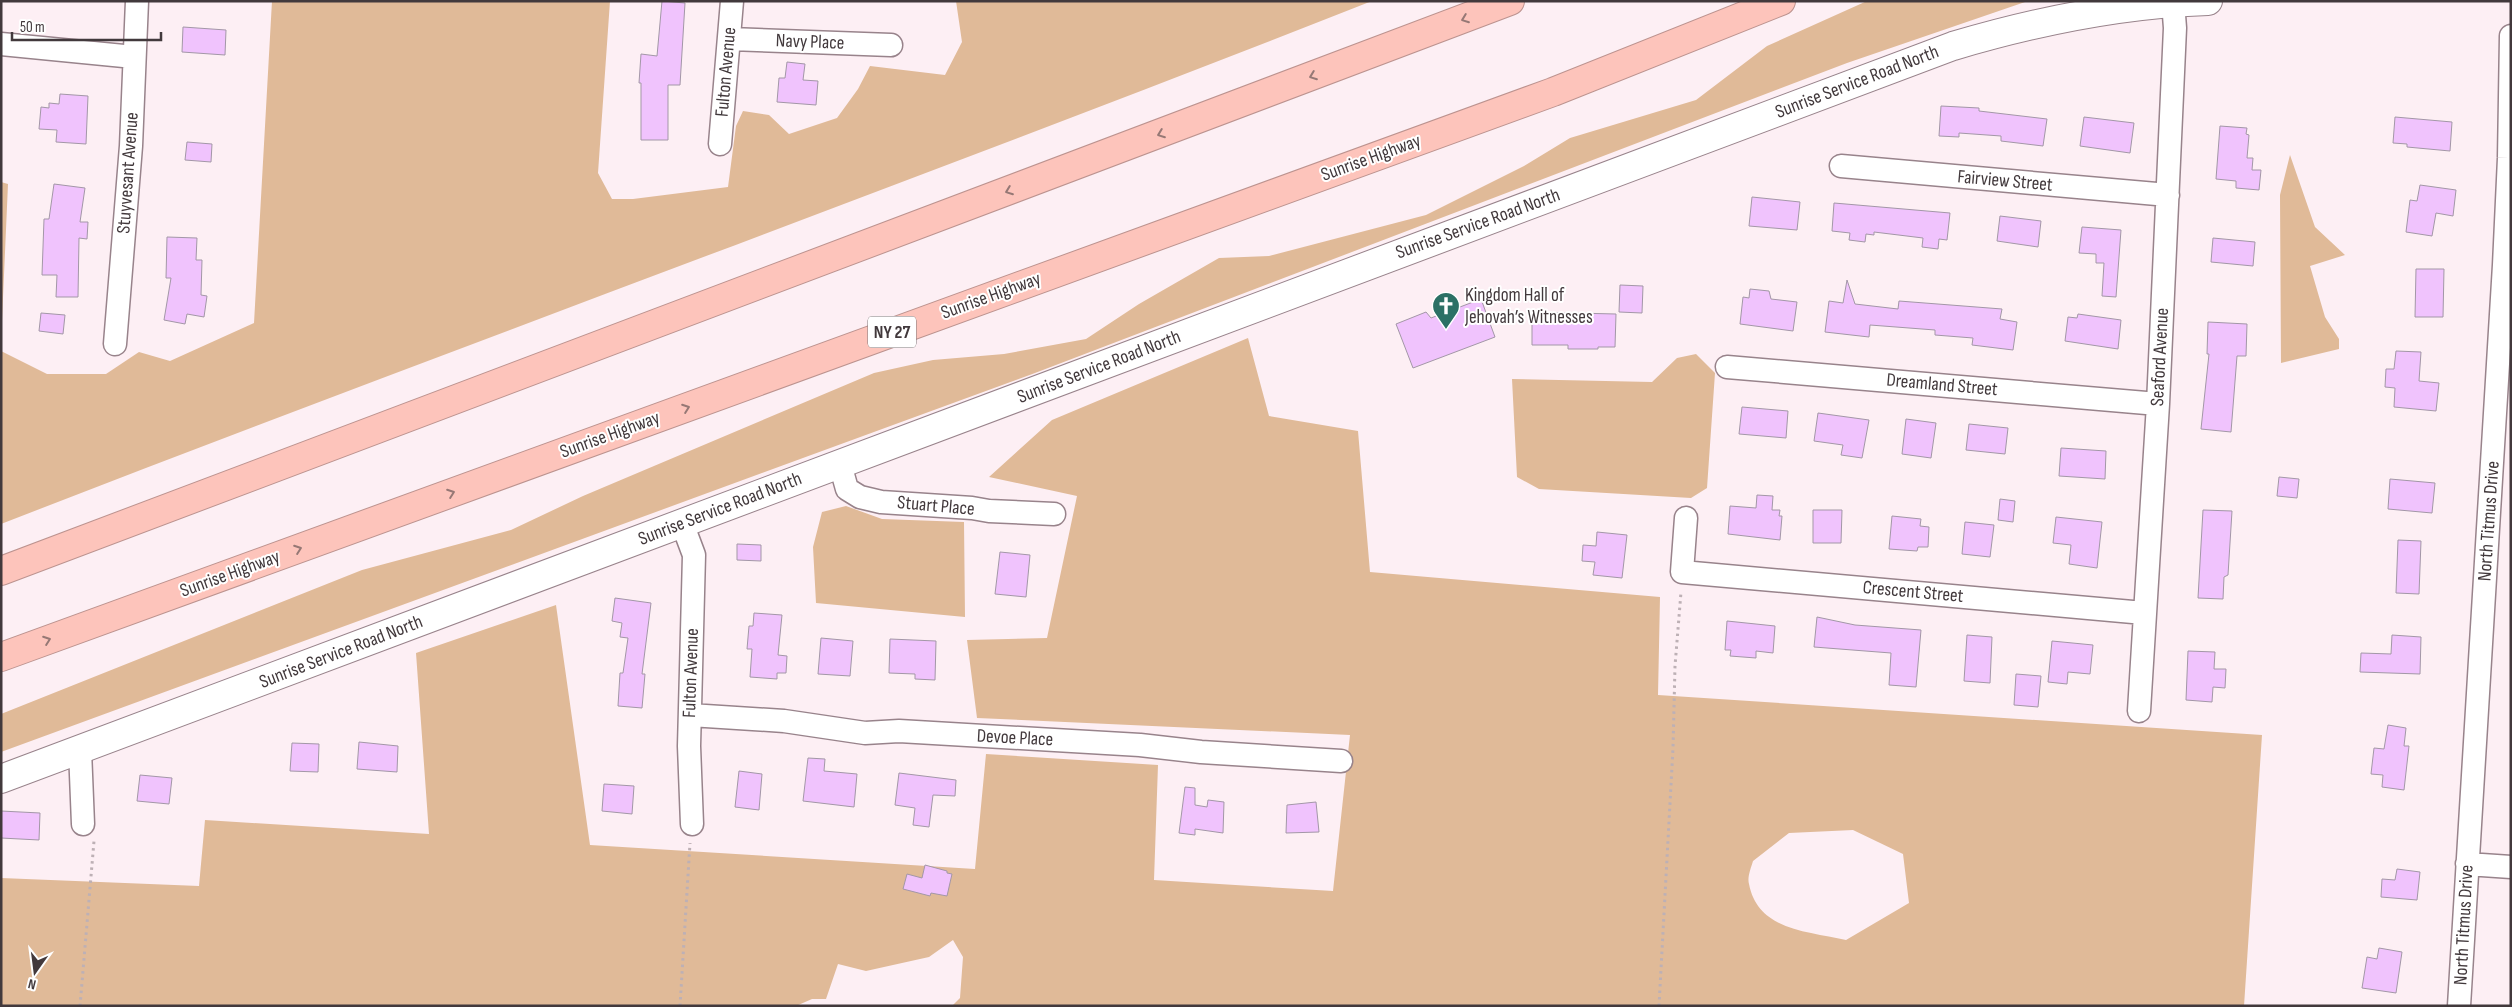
<svg xmlns="http://www.w3.org/2000/svg" width="2512" height="1007" font-family="'Sofia Sans Condensed',sans-serif">
<rect width="100%" height="100%" fill="#fdeff4"/>
<path fill="#e0ba98" fill-rule="evenodd" d="M272 1H610L598 173 612 199H633L728 187 736 126 743 111 769 115 789 134 837 118 858 89 870 66 945 75 962 42 956 1H1372C917 180 457 347 1 524V351L47 374H106L139 352 170 361 254 323Z
M1867 1H2028L1847 63 1035 373 1 752V714L362 570 511 530 583 496 874 373 933 360 1004 354 1086 339 1139 304 1219 258 1269 256 1426 215 1524 166 1570 138 1696 100 1767 46Z
M2290 155 2315 227 2345 255 2310 266 2325 317 2339 339V349L2281 363 2280 195Z
M1 182 8 184 1 343Z
M1248 338 1269 416 1358 431 1370 572 1660 597 1658 695 2262 735 2244 1006H952L960 998 963 957 953 940 929 957 866 971 838 964 826 999H812L796 1006H1V878L199 886 205 820 429 834 416 653 556 605 590 845 975 869 986 754 1158 765 1154 880 1333 891 1350 735 977 718 967 640 1047 638 1077 496 989 477 1052 420ZM1853 830 1903 854 1909 903 1846 940C1808 931 1758 931 1749 884 1747 877 1751 868 1753 861L1789 833Z
M1696 354 1715 373 1707 488 1691 498 1539 489 1517 477 1512 379 1652 382 1677 358Z
M846 506 882 519 964 522 965 617 816 603 813 547 822 512Z"/>
<path fill="#f0c3fd" stroke="#a397a7" d="M662 1 685 3 680 85H668V140H641V83H639L641 54 657 56Z
M183 27 226 30 225 55 182 52Z
M787 62 805 64 803 80 818 81 816 105 777 102 779 78H785Z
M60 94 88 96 86 144 56 142 57 130 39 129 41 107 49 108V103L59 104Z
M1941 106 1979 108V111L2047 119 2043 146 2001 141V136L1959 133V137L1939 136Z
M2084 117 2134 123 2130 153 2080 146Z
M2395 117 2452 122 2450 151 2407 147V144L2393 143Z
M2220 126 2247 128 2246 134 2249 135 2247 158H2253L2252 170H2261L2259 190 2236 188V181L2216 179Z
M187 142 212 144 211 162 185 160Z
M54 184 85 188 80 222H88L87 239 79 238 78 297H56L57 275H42L44 219H49Z
M2420 185 2456 190 2453 216 2436 213 2432 236 2406 232 2410 200 2417 201Z
M1752 197 1800 202 1797 230 1749 226Z
M1834 203 1950 213 1947 240 1939 239 1938 249 1922 247 1923 238 1874 232V235L1866 234 1865 242 1849 240 1850 233 1832 231Z
M2000 216 2041 221 2038 247 1997 241Z
M2082 227 2121 230 2116 297 2102 296 2104 263H2096V254L2079 253Z
M167 237 197 238 196 260H202L201 295 207 296 204 317 187 314 185 324 164 320 171 278H166Z
M2213 238 2255 242 2253 266 2211 262Z
M2416 269H2444L2443 317H2415Z
M1847 280 1855 304 1898 309 1899 301 2002 309 2000 319 2017 322 2013 350 1972 345 1973 338 1935 335V330L1870 325 1869 337 1825 332 1829 301 1843 303Z
M1620 285 1643 286 1642 313 1619 312Z
M1750 289 1769 291 1771 299 1797 302 1793 331 1740 324 1743 297 1749 298Z
M1481 299 1495 337 1413 368 1396 324 1426 312 1431 318Z
M1532 312 1616 314 1615 347H1598V349H1568V345H1532Z
M41 313 65 315 63 334 39 331Z
M2078 314 2121 320 2118 349 2065 341 2068 317 2077 318Z
M2208 322 2247 324 2246 356H2237L2231 432 2201 429 2209 354H2207Z
M2396 351 2421 352 2419 381 2439 383 2436 411 2394 407 2395 388 2385 387 2386 369H2394Z
M1742 407 1788 411 1786 438 1739 434Z
M1818 413 1869 420 1862 458 1841 455 1843 445 1814 441Z
M1906 419 1936 423 1931 458 1902 454Z
M1969 424 2008 428 2005 454 1966 450Z
M2061 448 2106 451 2105 479 2059 476Z
M2279 477 2299 479 2297 498 2277 496Z
M2390 479 2435 483 2432 513 2388 509Z
M1757 495 1773 496 1772 510H1780L1779 516H1782L1780 540 1728 534 1730 506 1756 508Z
M2000 499 2015 501 2013 522 1998 520Z
M1813 510H1842L1841 543H1813Z
M2203 510 2232 511 2228 575 2224 577 2223 599 2198 598Z
M1892 516 1921 519 1920 526 1929 527 1928 547H1918L1917 551 1889 549Z
M2056 517 2102 522 2097 568 2069 564 2071 545 2053 543Z
M1965 522 1994 525 1990 557 1962 554Z
M1597 532 1627 535 1622 578 1593 575 1595 562 1582 561 1583 545 1596 546Z
M2398 540 2421 541 2419 594 2396 593Z
M737 544 761 545V561L737 560Z
M1000 552 1030 555 1026 597 995 594Z
M615 598 651 603 642 674H645L642 708 618 706 620 673H623L628 638 620 637 622 623 612 621Z
M754 613 782 615 778 655 787 656 786 673H777V679L750 677 752 649H747L749 626H753Z
M1817 617 1855 625 1921 630 1916 687 1889 685 1891 653 1814 647Z
M1727 621 1775 626 1773 653 1756 651V658L1730 656 1731 650H1725Z
M1967 635 1992 637 1990 683 1964 681Z
M2392 635 2421 637 2420 674 2360 672 2361 653 2391 654Z
M821 638 853 641 850 676 818 674Z
M890 639 936 641 935 680 915 679V674L889 673Z
M2052 641 2093 645 2090 674 2068 672 2067 684 2048 682Z
M2188 651 2215 652 2214 669H2226L2225 688 2213 687 2212 702 2186 700Z
M2016 674 2041 676 2038 707 2014 705Z
M2388 725 2406 728 2404 746H2409L2404 790 2382 787 2383 775 2371 774 2374 748 2384 749Z
M359 742 398 746 397 772 357 769Z
M292 743 319 744 318 772 290 771Z
M808 758 825 759 824 771 857 774 854 807 803 801Z
M739 771 762 774 759 810 735 807Z
M899 773 956 780 955 796 933 795 929 827 913 825 915 808 895 805Z
M140 775 172 778 169 804 137 801Z
M604 784 634 786 632 814 602 811Z
M1185 787 1195 788V805L1207 807 1208 800 1224 802 1223 833 1195 829V835L1179 833Z
M1316 802 1319 832 1286 833 1287 805Z
M1 811 40 813 39 840 1 838Z
M925 865 947 871V873L952 874 947 896 931 893 930 896 903 889 907 874 922 878Z
M2397 869 2420 872 2417 900 2381 897 2382 879 2395 880Z
M2379 948 2402 952 2396 993 2362 988 2367 957 2377 959Z"/>
<g fill="none" stroke-linecap="round" stroke-linejoin="round">
<defs>
<path id="street" d="M730 39 891 45
M1 44 134 57
M720 144 732 1
M1841 166 2168 195
M115 344 131 146 137 1
M1727 367 2158 404
M840 464 847 489 860 497 881 502 972 508 989 511 1054 514
M1686 518 1682 572 2144 613
M682 523 694 555 689 746 692 824
M2139 711 2158 404 2175 28 2173 2
M690 715 784 721 865 733 899 731 1140 745 1201 752 1341 761
M80 750 83 824
M2467 864 2511 867
M2459 1006 2504 265 2509 158 2511 36"/>
<path id="secondary" d="M1 779 1953 46C2037 21 2120 4 2208 1"/>
<path id="highway" d="M1 571 1510 1
M1 657 1553 92 1781 1"/>
</defs>
<use href="#street" stroke="#98838b" stroke-width="25"/>
<use href="#secondary" stroke="#98838b" stroke-width="30"/>
<use href="#highway" stroke="#bc938f" stroke-width="30"/>
<path stroke="#bdb0b5" stroke-width="3" stroke-dasharray="2.5 4" stroke-linecap="butt" d="M80 1006 94 841
M680 1006 690 843
M1659 1006 1673 748 1675 666 1681 592"/>
<use href="#street" stroke="#fff" stroke-width="22"/>
<use href="#secondary" stroke="#fff" stroke-width="28"/>
<use href="#highway" stroke="#fdc4bb" stroke-width="28"/>
</g>
<defs><path id="oneway-chevron" d="M-2-3.5L2.5 0L-2 3.5" fill="none" stroke-width="1.6" stroke-linecap="round" stroke-linejoin="round" transform="scale(1.25)"/></defs>
<g stroke="#967875">
<use href="#oneway-chevron" transform="translate(1465 19) rotate(159)"/>
<use href="#oneway-chevron" transform="translate(1313 76) rotate(159)"/>
<use href="#oneway-chevron" transform="translate(1161 134) rotate(159)"/>
<use href="#oneway-chevron" transform="translate(1009 191) rotate(159)"/>
<use href="#oneway-chevron" transform="translate(686 408) rotate(-20)"/>
<use href="#oneway-chevron" transform="translate(451 493) rotate(-20)"/>
<use href="#oneway-chevron" transform="translate(298 549) rotate(-20)"/>
<use href="#oneway-chevron" transform="translate(47 640) rotate(-20)"/>
</g>
<defs>
<symbol id="church-pin" viewBox="-11 -11 22 30"><path d="M0 17L-7.5 6A9.5 9.5 0 1 1 7.5 6Z" fill="#2b7065" stroke="#fff"/><path d="M-1.2-6h2.4v3.5h3.3v2.4h-3.3V6h-2.4V-.1h-3.3v-2.4h3.3Z" fill="#fff"/></symbol>
</defs>
<g fill-rule="evenodd">
<use href="#church-pin" x="1430" y="290" width="32" height="43"/>
</g>
<g text-anchor="middle" dominant-baseline="central" stroke-width="4" stroke-linejoin="round" paint-order="stroke">
<rect fill="#fff" stroke="#7b7476" stroke-width="1" x="868" y="316.5" width="48" height="31" rx="4"/>
<g font-size="18" font-weight="bold" fill="#42393c">
<text x="892" y="332">NY 27</text>
</g>
<g font-size="19" fill="#42393c" stroke="#fff">
<text transform="translate(810 42) rotate(2)">Navy Place</text>
<text transform="translate(726 72) rotate(-85)">Fulton Avenue</text>
<text transform="translate(1857 82) rotate(-21)">Sunrise Service Road North</text>
<text transform="translate(1371 158) rotate(-20)">Sunrise Highway</text>
<text transform="translate(128 173) rotate(-86)">Stuyvesant Avenue</text>
<text transform="translate(2005 181) rotate(5)">Fairview Street</text>
<text transform="translate(1478 224) rotate(-20)">Sunrise Service Road North</text>
<text transform="translate(991 296) rotate(-20)">Sunrise Highway</text>
<text transform="translate(2160 357) rotate(-87)">Seaford Avenue</text>
<text transform="translate(1099 367) rotate(-21)">Sunrise Service Road North</text>
<text transform="translate(1942 385) rotate(5)">Dreamland Street</text>
<text transform="translate(610 435) rotate(-20)">Sunrise Highway</text>
<text transform="translate(936 506) rotate(5)">Stuart Place</text>
<text transform="translate(720 509) rotate(-21)">Sunrise Service Road North</text>
<text transform="translate(2489 521) rotate(-86)">North Titmus Drive</text>
<text transform="translate(230 574) rotate(-20)">Sunrise Highway</text>
<text transform="translate(1913 592) rotate(5)">Crescent Street</text>
<text transform="translate(341 652) rotate(-21)">Sunrise Service Road North</text>
<text transform="translate(691 673) rotate(-88)">Fulton Avenue</text>
<text transform="translate(1015 738) rotate(3)">Devoe Place</text>
<text transform="translate(2464 925) rotate(-87)">North Titmus Drive</text>
</g>
<g font-size="19" fill="#42393c" stroke="#fff" text-anchor="start">
<text x="1465" y="295">Kingdom Hall of<tspan x="1465" dy="22">Jehovah’s Witnesses</tspan></text>
</g>
</g>
<rect width="2512" height="1007" fill="none" stroke="#42393c" stroke-width="5"/>
<g transform="translate(35 972) rotate(194)" stroke="#ffffff" stroke-width="4" paint-order="stroke">
<path d="M0-4L9 19L0 12L-9 19Z" fill="#42393c"/>
<text y="-8" font-size="14" font-weight="bold" text-anchor="middle" fill="#42393c">N</text>
</g>
<path d="M12 32v8h149v-8" fill="none" stroke="#42393c" stroke-width="2.5"/>
<text x="20" y="32" font-size="15" fill="#42393c" stroke="#ffffff" stroke-width="4" paint-order="stroke">50 m</text>
</svg>
